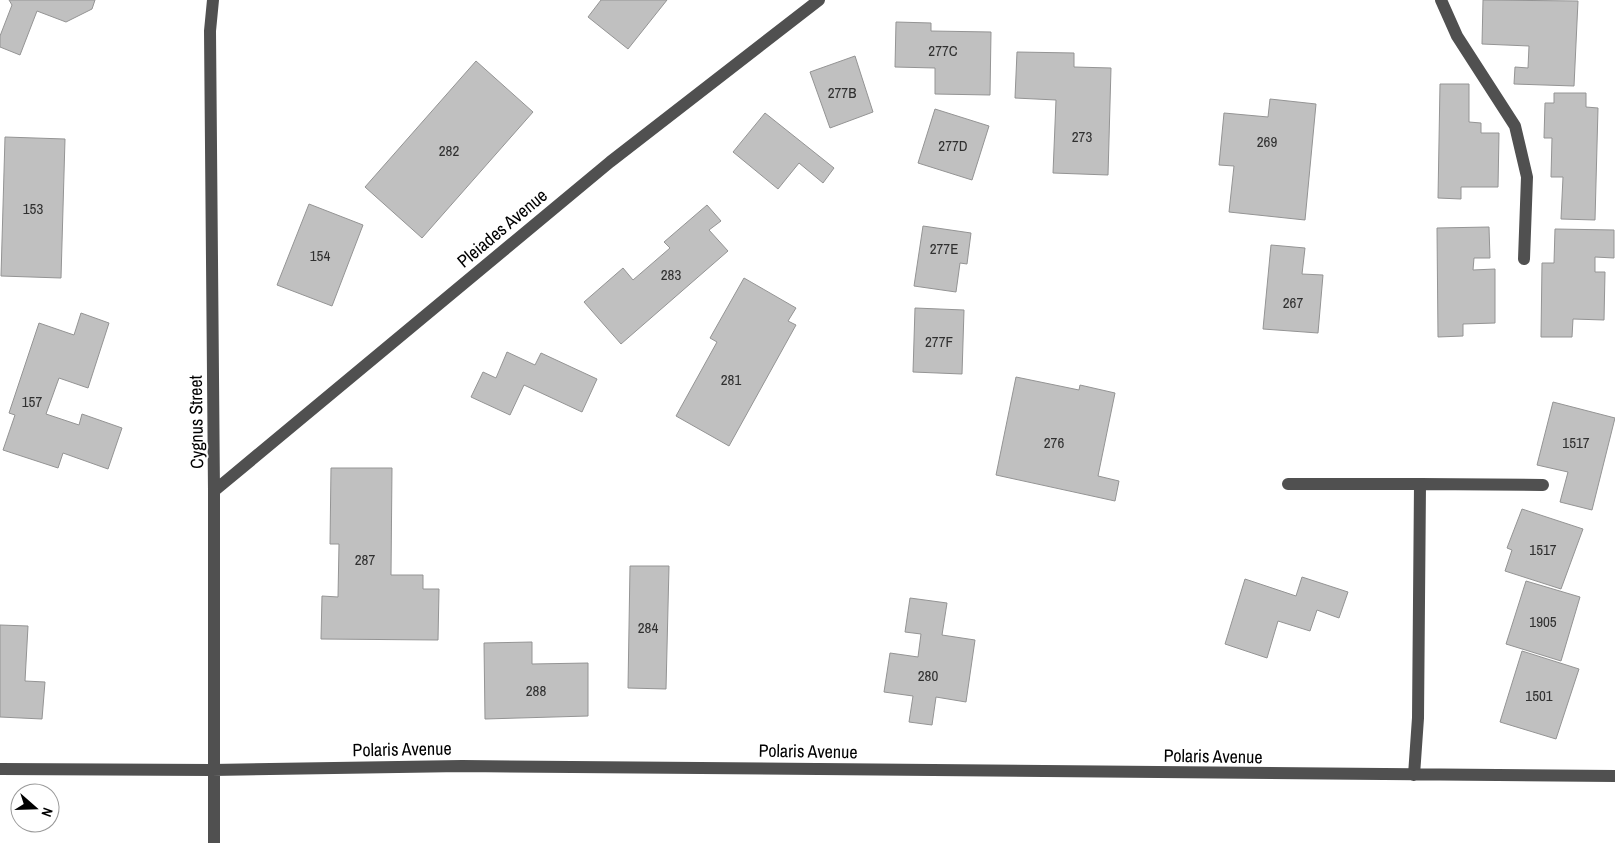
<svg xmlns="http://www.w3.org/2000/svg" width="1615" height="843" font-family="'Archivo Narrow',sans-serif">
<rect width="100%" height="100%" fill="#fff"/>
<path fill="#c0c0c0" stroke="#949494" d="M9 0H95L92 9 66 22 37 11 20 55 0 47V36L12 5Z
M601 0H667L628 49 588 17Z
M1483 0 1578 1 1574 86 1514 84 1515 67 1528 68 1529 46 1482 44Z
M896 22 931 23V31L991 32 990 95 935 94V68L895 67Z
M1017 52 1074 53V67L1111 68 1108 175 1053 173 1056 100 1015 98Z
M855 56 873 112 830 128 810 72Z
M476 61 533 112 422 238 365 187Z
M1440 84H1469V122L1481 123V133H1499L1498 187H1461V199L1438 198Z
M1554 93H1586V107L1598 108 1595 220 1561 219 1563 177H1551L1552 138H1544L1545 103H1554Z
M1270 99 1316 104 1305 220 1229 212 1234 166 1219 165 1224 113 1268 117Z
M935 109 989 126 972 180 918 163Z
M765 113 834 168 823 183 799 163 778 189 733 152Z
M5 137 65 139 61 278 1 276Z
M309 204 363 225 332 306 277 285Z
M707 205 721 221 709 230 728 251 621 344 584 302 623 268 633 280 670 248 664 242Z
M923 226 971 233 967 264 960 263 956 292 914 286Z
M1489 227 1490 258H1474L1473 270 1495 269V323L1463 324V336L1438 337 1437 228Z
M1555 229 1614 230V258L1595 257V272H1605L1604 320 1573 319 1572 337H1541L1542 263H1554Z
M1271 245 1305 248 1302 274 1323 275 1318 333 1263 329Z
M744 278 796 308 788 321 796 325 729 446 676 416 717 342 710 338Z
M915 308 964 310 962 374 913 372Z
M81 313 109 323 88 388 59 378 46 414 79 425 82 414 122 428 108 469 63 453 58 468 3 450 15 415 9 413 39 323 74 335Z
M507 352 535 365 541 353 597 379 582 412 524 385 510 415 471 397 483 372 496 378Z
M1016 377 1079 390 1080 385 1115 393 1098 476 1119 481 1115 501 996 475Z
M1553 402 1615 418 1592 510 1560 502 1568 472 1537 465Z
M331 468H392L391 575H423V589H439L438 640 321 639 322 596 338 597 339 544H330Z
M1522 509 1583 529 1561 589 1505 571 1512 550 1507 548Z
M630 566H669L666 689 628 688Z
M1302 577 1348 592 1339 618 1317 610 1310 631 1278 621 1267 658 1225 644 1245 579 1296 596Z
M1526 581 1580 597 1561 661 1506 644Z
M910 598 947 603 942 635 975 640 966 702 936 697 932 725 909 722 913 696 884 692 890 653 918 657 921 634 905 632Z
M0 625 28 626 25 681 45 682 42 719 0 717Z
M532 642V664L588 663V716L485 719 484 643Z
M1522 651 1579 669 1556 739 1500 722Z"/>
<g fill="none" stroke-linecap="round" stroke-linejoin="round">
<path stroke="#505050" stroke-width="12" d="M213 0 210 31 214 491V843
M1441 0 1457 36 1515 126 1527 177 1524 259
M1288 484H1420L1418 718 1414 775
M1420 484 1543 485
M214 491 610 162 819 0
M0 769 212 770 462 766 1615 776"/>
</g>
<g text-anchor="middle" dominant-baseline="central" stroke-width="4" stroke-linejoin="round" paint-order="stroke">
<g font-size="15" fill="#303030">
<text x="943" y="50">277C</text>
<text x="842" y="92">277B</text>
<text x="1082" y="136">273</text>
<text x="1267" y="141">269</text>
<text x="953" y="145">277D</text>
<text x="449" y="150">282</text>
<text x="33" y="208">153</text>
<text x="944" y="248">277E</text>
<text x="320" y="255">154</text>
<text x="671" y="274">283</text>
<text x="1293" y="302">267</text>
<text x="939" y="341">277F</text>
<text x="731" y="379">281</text>
<text x="32" y="401">157</text>
<text x="1054" y="442">276</text>
<text x="1576" y="442">1517</text>
<text x="1543" y="549">1517</text>
<text x="365" y="559">287</text>
<text x="1543" y="621">1905</text>
<text x="648" y="627">284</text>
<text x="928" y="675">280</text>
<text x="536" y="690">288</text>
<text x="1539" y="695">1501</text>
</g>
<g font-size="18" fill="#000" stroke="#fff">
<text transform="translate(502 228) rotate(-40)">Pleiades Avenue</text>
<text transform="translate(196 422) rotate(-91)">Cygnus Street</text>
<text transform="translate(402 749) rotate(-1)">Polaris Avenue</text>
<text transform="translate(808 751) rotate(1)">Polaris Avenue</text>
<text transform="translate(1213 756) rotate(1)">Polaris Avenue</text>
</g>
</g>
<g transform="translate(35 808) rotate(110)"><circle r="24" fill="#ffffff" stroke="#999999"/>
<path d="M0-4L9 19L0 12L-9 19Z" fill="#000000"/>
<text y="-8" font-size="14" font-weight="bold" text-anchor="middle" fill="#000000">N</text>
</g>
</svg>
